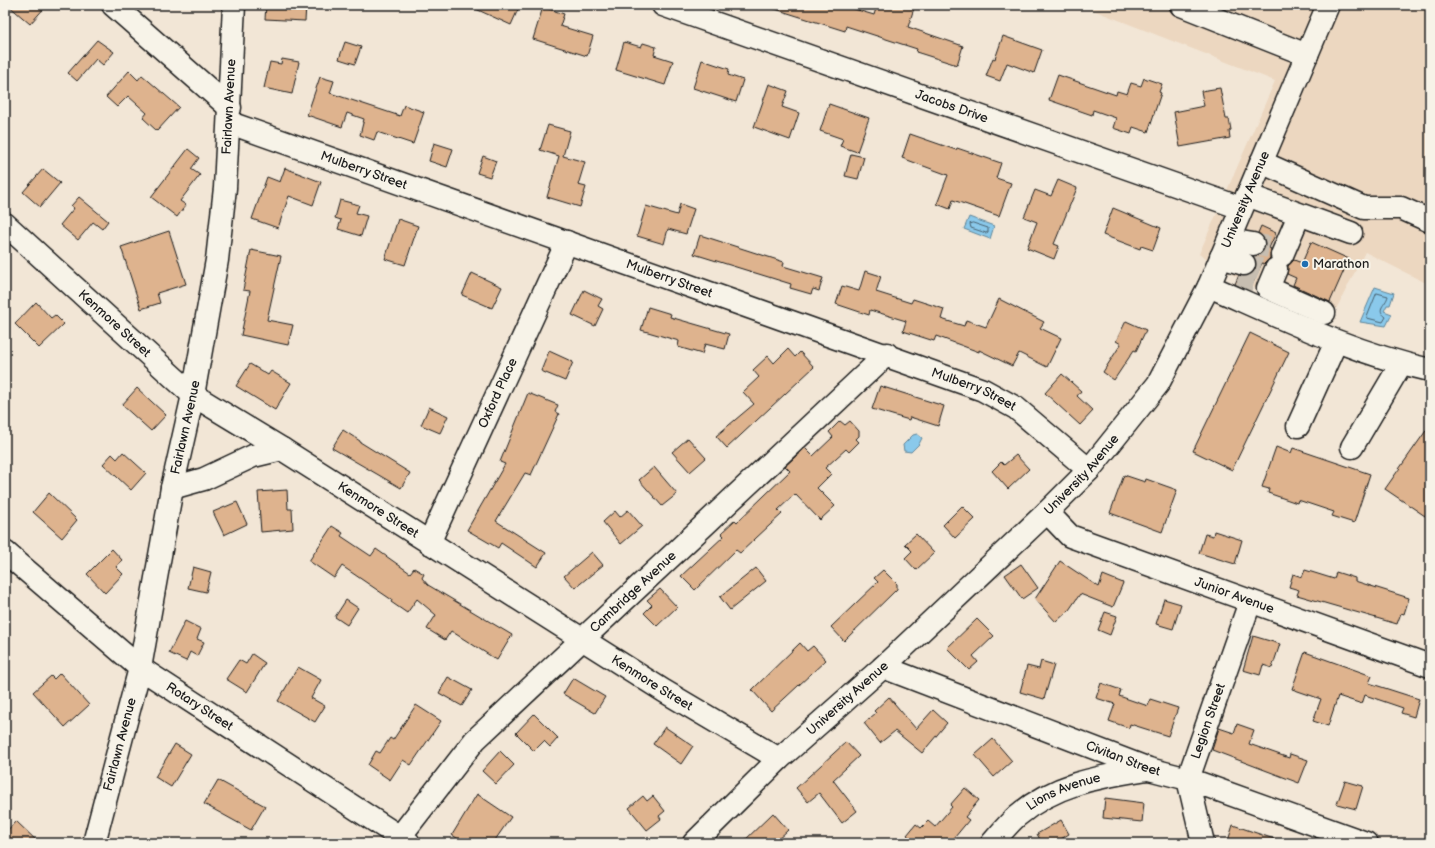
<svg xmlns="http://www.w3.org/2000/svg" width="1435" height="848" font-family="'Balsamiq Sans',sans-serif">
<rect width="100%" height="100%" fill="#f2e6d6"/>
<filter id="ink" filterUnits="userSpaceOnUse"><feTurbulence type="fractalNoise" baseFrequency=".025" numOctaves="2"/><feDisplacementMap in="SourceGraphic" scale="8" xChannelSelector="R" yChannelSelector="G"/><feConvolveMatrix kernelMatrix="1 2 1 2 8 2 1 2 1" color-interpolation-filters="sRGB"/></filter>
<g filter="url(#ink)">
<path fill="#ecd7c0" d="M1080 5H1430V285L1365 252 1325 331 1199 254 1275 81Z"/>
<path fill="#8ac9eb" stroke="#5e8498" d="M969 217 994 226 990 239 964 229Z
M1375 287 1394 293 1390 305H1387L1384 311 1392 314 1386 326 1360 322Z
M917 434 922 438 919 444 911 452 904 451 903 445 913 435Z"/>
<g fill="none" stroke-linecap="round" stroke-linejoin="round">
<path stroke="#48616f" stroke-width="1" d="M973 223 988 228V232L986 233 971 228 970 224Z
M1377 293 1388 296C1386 305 1375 309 1386 317L1383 322 1367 318Z"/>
</g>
<path fill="#deb38e" stroke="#1c1c1c" d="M8 5H47L30 24Z
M266 5H306L305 21 265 19Z
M467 5H520L511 25Z
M773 5H841L874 15 877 5H915L908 27 963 46 957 65 916 52 917 49 846 26 845 31 772 8Z
M543 7 564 14 560 26 593 36 587 56 533 39Z
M1003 36 1042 50 1034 73 1007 63 1000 81 986 76 993 58 995 59Z
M97 40 114 52 103 65 96 59 77 81 68 73Z
M345 42 361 47 355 64 339 59Z
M624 42 641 47 643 43 656 47 654 55 673 61 665 85 616 70Z
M282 59 299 62 292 94 264 88 270 62 281 64Z
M702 60 729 69 728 75 743 80 736 102 693 88Z
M129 71 138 80 142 75 179 107 157 131 143 118 147 113 128 96 117 107 106 97Z
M1058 75 1116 95 1117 91 1127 94 1131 83 1141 86 1144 78 1162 84 1159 92 1161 93 1148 132 1133 127 1131 134 1113 128 1116 118 1093 110 1092 115 1049 100Z
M320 77 334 81 330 93 400 116 404 105 424 112 413 144 377 132 374 140 360 135 364 119 347 113 342 127 307 115Z
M769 84 788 91 782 107 799 113 790 140 754 127Z
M1220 88 1226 119H1229L1231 130 1229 131 1230 138 1180 147 1174 112 1204 106 1201 91Z
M829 104 869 118 857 152 840 146 843 139 820 131Z
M548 125 570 131 563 156 585 162 578 185 586 187 580 207 547 197 559 156 540 150Z
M910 134 956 150 957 148 1001 163 996 178 1011 183 999 216 953 200 950 209 937 204 948 175 902 158Z
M434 143 453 149 447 167 429 161Z
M188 149 199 158 191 169 200 175 180 201 186 205 177 217 151 197Z
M851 154 864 157 858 179 845 176Z
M483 156 496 161 490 177 477 173Z
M285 168 321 182 313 205 289 196 278 228 252 219 267 177 280 182Z
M43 169 60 183 40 207 23 192Z
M1058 180 1077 188 1054 244 1059 246 1054 259 1027 248 1037 222 1024 217 1035 190 1051 196Z
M79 197 108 221 102 229 93 222 78 240 60 225 74 208 71 206Z
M340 200 359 205 356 213 367 216 361 236 338 229 341 220 335 218Z
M680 204 694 209 686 234 668 229 664 244 637 236 646 206 677 215Z
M1113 208 1161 228 1153 250 1141 246 1140 249 1103 235Z
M398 219 418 226 405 265 385 259Z
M1261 226 1276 233 1269 248 1271 249 1270 258 1264 264 1262 263 1250 290 1235 284 1239 275 1247 276 1253 273 1256 268V262L1254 256 1262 252 1265 246V239L1258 233Z
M169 231 186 284 157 293 160 303 141 309 121 247Z
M700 235 784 262 783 266 823 278 819 291 813 289 811 294 790 288 791 284 694 254Z
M1311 242 1349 259 1330 302 1293 285 1296 278 1287 274 1288 266 1294 260 1302 263Z
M251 250 281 256 267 320 293 325 288 345 241 335 250 291 243 290Z
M865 271 881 276 876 292 911 303 913 299 944 309 941 319 964 326 966 320 986 327 999 299 1044 322 1040 328 1061 338 1047 367 1019 353 1012 366 979 350V352L936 336 934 341 903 331 906 321 870 310 869 315 836 304 842 286 859 291Z
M472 273 502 287 492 308 462 295Z
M584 290 602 299 598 306 603 309 595 326 572 315Z
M36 302 51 318 55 315 64 324 39 348 15 324Z
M648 307 671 314 670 317 729 334 725 349 705 344 702 354 678 347 679 341 641 330Z
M1126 321 1146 330 1136 351 1134 350 1114 380 1103 372 1121 344 1116 341Z
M1250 333 1289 352 1232 470 1193 451Z
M788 349 795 357 800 352 814 367 727 448 716 436 754 404 743 392 759 377 753 370 768 356 774 363Z
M549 351 573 362 565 381 541 371Z
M250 364 268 375 271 371 291 383 275 410 236 386Z
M1062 374 1081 391 1077 396 1093 411 1080 425 1045 393Z
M880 386 944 406 938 426 910 417 909 420 872 409Z
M137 388 166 415 151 431 122 405Z
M528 393 558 405 555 412 559 414 531 475 525 473 496 521 546 553 537 567 501 543 498 548 467 530 505 464 500 462Z
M429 407 448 416 440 433 421 425Z
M840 421 845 425 850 421 859 431V436L856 439 859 442 849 452 846 449 825 468 831 474 817 488 835 506 820 520 795 494 778 510 782 514 770 525 740 553 736 550 695 590 681 576 724 536 721 533 735 520 737 522 790 471 785 466 805 448 813 456 833 437 829 432Z
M1430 425V509L1425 516 1385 489Z
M343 430 360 441V442L410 473 401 488 332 448Z
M688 438 706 458 690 472 672 452Z
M1276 447 1291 453 1293 448 1370 474 1354 523 1332 516 1334 512 1298 500 1297 503 1268 493 1269 489 1262 487Z
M123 452 146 473 131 490 103 464 112 454 117 459Z
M1016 455 1029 469 1008 489 992 471 1001 462 1004 465Z
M654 467 677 494 662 506 639 480Z
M1124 475 1145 482 1146 479 1177 490 1162 532 1110 513Z
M287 490 288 509H292L293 529 261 532 258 492Z
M49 493 77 520 62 538 33 512Z
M237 502 247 524 224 535 213 512Z
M962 506 975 519 955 538 943 525Z
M628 510 642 526 621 544 603 522 615 511 620 517Z
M332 526 343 533 341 536 371 556 376 549 410 573 414 568 424 574 422 578 428 585 512 635 497 660 451 631 445 640 427 629 436 615 417 599 407 613 391 602 392 600 342 566 334 578 309 561Z
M1214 531 1242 540 1235 564 1199 553 1205 534 1213 536Z
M916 534 934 553 916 570 905 558 912 551 905 544Z
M112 549 122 560 116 567 123 574 105 593 87 574Z
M592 552 603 565 575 588 564 576Z
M1060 561 1099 587 1103 575 1123 583 1113 607 1080 594 1069 610 1056 622 1035 599Z
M1021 564 1038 588 1022 599 1005 575Z
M193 567 211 572 206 592 188 588Z
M756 568 766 581 730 610 720 597Z
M883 570 897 584V589L844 641 831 627 878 582 874 578Z
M1305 570 1334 579 1336 572 1355 578V581L1409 598 1404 614 1401 613 1397 624 1297 595 1299 590 1289 587 1293 574 1302 577Z
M660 589 677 607 657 626 644 613 652 605 647 600Z
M1164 599 1181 604 1173 629 1156 624Z
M346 600 358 608 347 625 335 617Z
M1105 612 1117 616 1110 635 1098 630Z
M977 619 994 636 973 656 978 662 969 670 947 648Z
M185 621 201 629 197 639 204 642 197 656 190 652 186 661 169 653Z
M1253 636 1280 644 1272 668 1263 665 1260 675 1243 670Z
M800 643 807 651 813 646 826 660 771 711 752 690Z
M1305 652 1372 676 1369 683 1419 699 1414 717 1401 713 1403 708 1365 695 1362 704 1338 696 1328 726 1313 721 1321 699 1292 689Z
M252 654 265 663 247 692 226 679 239 660 246 664Z
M1041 661 1054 665 1044 699 1020 692 1027 666 1039 669Z
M298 667 321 680 311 698 325 706 315 722 278 701Z
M60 673 89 705 65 727 33 692 51 676 54 679Z
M448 677 472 690 462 706 439 693Z
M573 678 605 697 595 713 563 694Z
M1101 683 1121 690 1119 696 1148 706 1150 699 1178 708 1168 736 1130 724 1129 728 1109 721 1115 704 1096 698Z
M889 697 916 729 933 710 947 723 922 753 895 731 880 743 864 723 876 713 874 711Z
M416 705 441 721 411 765 403 760 390 780 368 765 376 751 380 753 390 738 393 740Z
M534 714 558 738 550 747 544 741 534 751 516 733Z
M1237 724 1254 730 1249 744 1289 758 1290 754 1308 760 1299 783 1212 750 1219 728 1234 733Z
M665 727 693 746 681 764 653 744Z
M993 739 1012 761 994 777 975 755Z
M846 742 859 756 833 780 857 811 842 823 819 793 808 802 796 788Z
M175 744 191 754 171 787 155 777Z
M500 751 514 765 496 784 482 771Z
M218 780 265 806 251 830 204 804Z
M1345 781 1363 786 1356 809 1337 804Z
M965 788 979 800 965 817 969 820 950 843H916L907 835 916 824 921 828 928 821 935 827 952 807 950 805Z
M477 794 511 817 493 843H465L452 835Z
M643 796 647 801 653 796 665 811 659 816 661 819 647 830 629 808Z
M1105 798 1144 803 1142 822 1103 818Z
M773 813 788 830 774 843H742Z
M1061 820 1069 834 1061 839 1063 843H1042L1037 834Z
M16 821 39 843H5V833Z
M1233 825 1280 841V843H1235L1228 841Z"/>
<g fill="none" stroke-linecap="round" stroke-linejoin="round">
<path stroke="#c7beb1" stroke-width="22" stroke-dasharray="22 11" stroke-linecap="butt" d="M1253 244 1269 247
M1244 264 1260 269
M1238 278 1254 283"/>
<defs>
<g id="minor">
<path d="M113 5 230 108"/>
<path id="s1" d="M663 5 1241 208"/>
<path d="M1181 5 1307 55"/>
<path id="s2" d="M230 123 983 390 1016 408 1089 470"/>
<path d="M1261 162 1364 208H1401L1430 221"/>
<path d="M1247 195 1351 233"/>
<path id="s3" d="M5 224 193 395 282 449 664 691 779 759"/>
<path d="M1229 240 1253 244"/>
<path d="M1282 255 1299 215"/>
<path d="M1221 257 1244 264"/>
<path d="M1276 269 1268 288 1324 313"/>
<path d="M1209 286C1282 318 1353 353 1430 370"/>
<path d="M1298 426 1336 342"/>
<path d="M1352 447 1401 364"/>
<path d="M172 488 204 479 253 456 282 449"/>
<path id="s4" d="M1047 512 1070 536 1430 666"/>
<path id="s5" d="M429 543 567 242"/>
<path id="s6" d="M5 552 140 668 409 843"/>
<path id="s7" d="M883 667 1149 769 1188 779 1366 843"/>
<path id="s8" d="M94 843 140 668 172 488 193 395 217 260 225 188 234 5"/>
<path id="s9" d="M395 843 475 740 887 354"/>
<path id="s10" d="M694 843 779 759 883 667 1047 512 1089 470 1158 384 1209 286 1328 5"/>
<path id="s11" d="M992 843C1000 834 1008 824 1017 816 1056 783 1099 777 1147 769"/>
<path id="s12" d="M1203 843 1188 779 1250 602"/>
</g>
</defs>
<use href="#minor" stroke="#1c1c1c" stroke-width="25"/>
<use href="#minor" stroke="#f7f3e8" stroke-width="22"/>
</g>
</g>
<circle fill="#1f6fb2" stroke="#f7f3e8" stroke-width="1.5" cx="1305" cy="264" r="4"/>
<g text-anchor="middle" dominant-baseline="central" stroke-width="4" stroke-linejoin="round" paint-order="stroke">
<g font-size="13" fill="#1c1c1c" stroke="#f7f3e8">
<text stroke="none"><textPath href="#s1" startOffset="306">Jacobs Drive</textPath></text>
<text stroke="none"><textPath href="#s8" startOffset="750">Fairlawn Avenue</textPath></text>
<text stroke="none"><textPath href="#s2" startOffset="142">Mulberry Street</textPath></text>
<text stroke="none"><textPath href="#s10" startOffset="858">University Avenue</textPath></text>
<text stroke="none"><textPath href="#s2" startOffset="466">Mulberry Street</textPath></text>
<text stroke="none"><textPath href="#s3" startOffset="148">Kenmore Street</textPath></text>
<text stroke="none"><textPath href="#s2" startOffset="790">Mulberry Street</textPath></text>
<text stroke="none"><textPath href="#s5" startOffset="165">Oxford Place</textPath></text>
<text stroke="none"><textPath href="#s8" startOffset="426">Fairlawn Avenue</textPath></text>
<text stroke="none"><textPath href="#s10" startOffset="535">University Avenue</textPath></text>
<text stroke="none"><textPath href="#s3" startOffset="472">Kenmore Street</textPath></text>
<text stroke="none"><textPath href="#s9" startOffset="347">Cambridge Avenue</textPath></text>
<text stroke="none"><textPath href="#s4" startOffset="208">Junior Avenue</textPath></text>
<text stroke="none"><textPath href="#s3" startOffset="796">Kenmore Street</textPath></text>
<text stroke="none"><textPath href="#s10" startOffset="211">University Avenue</textPath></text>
<text stroke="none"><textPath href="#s6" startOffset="249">Rotary Street</textPath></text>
<text stroke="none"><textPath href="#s12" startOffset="127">Legion Street</textPath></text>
<text stroke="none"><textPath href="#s8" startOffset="102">Fairlawn Avenue</textPath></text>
<text stroke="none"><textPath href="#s7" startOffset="257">Civitan Street</textPath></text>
<text stroke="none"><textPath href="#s11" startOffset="90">Lions Avenue</textPath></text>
</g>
<g font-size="13" fill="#1c1c1c" stroke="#f7f3e8" text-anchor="start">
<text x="1313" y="264">Marathon</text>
</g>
</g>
<rect width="1435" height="848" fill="none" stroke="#f7f3e8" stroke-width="20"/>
<rect x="10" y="10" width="1415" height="828" fill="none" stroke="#1c1c1c" stroke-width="1.5" filter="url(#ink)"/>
</svg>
